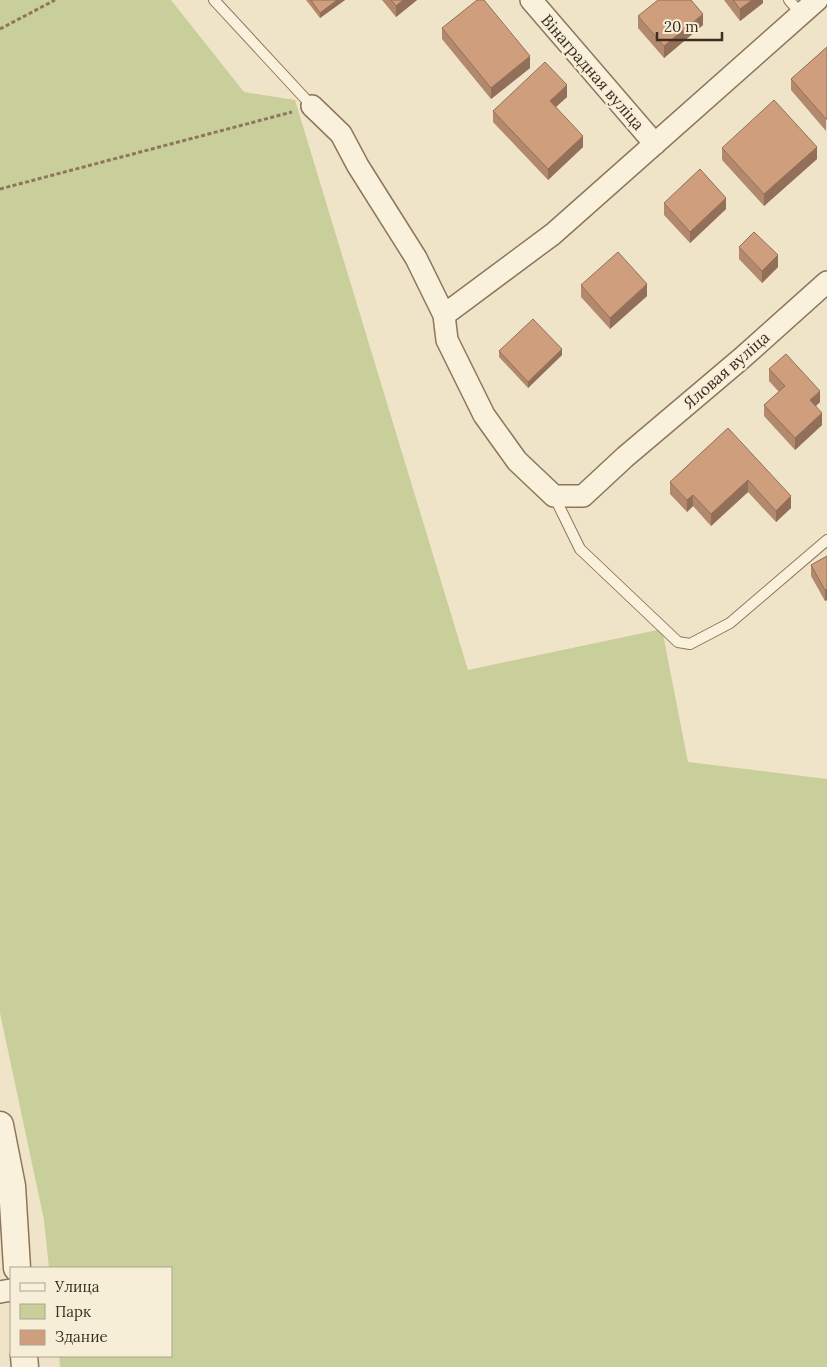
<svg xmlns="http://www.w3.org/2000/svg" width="827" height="1367" font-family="Lora,serif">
<rect width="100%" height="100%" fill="#f0e4c8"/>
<path fill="#c9cf9b" d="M0 0H171L244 92 295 100 468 670 662 629 688 762 827 779V1367H60L59 1356H171V1268H49L44 1220 0 1013Z"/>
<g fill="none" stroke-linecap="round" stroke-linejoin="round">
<defs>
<path id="service" d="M214 0 312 106
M789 0 801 14
M554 496 580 549 678 642 690 644 730 623 827 540"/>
<path id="minor" d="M531 0 655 144
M312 106 341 134 358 166 416 258 444 315 447 340 484 415 517 461 554 496H583L625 457 742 358 827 282
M444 315 553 234 817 0
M0 1292 11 1290"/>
<path id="tertiary" d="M0 1125 12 1186 17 1268
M24 1356 25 1367"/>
</defs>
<use href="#service" stroke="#8d765c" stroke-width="12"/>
<use href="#minor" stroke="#8d765c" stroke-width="24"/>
<use href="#tertiary" stroke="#8d765c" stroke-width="29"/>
<path stroke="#8d765c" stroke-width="3" stroke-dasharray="4 2.5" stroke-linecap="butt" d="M0 29 55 0
M0 189 292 112"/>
<use href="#service" stroke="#faf1dc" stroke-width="10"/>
<use href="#minor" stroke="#faf1dc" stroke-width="21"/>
<use href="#tertiary" stroke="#faf1dc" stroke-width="26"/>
</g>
<path fill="#b2896c" d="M306 0H345L320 18Z
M382 0H417L396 17Z
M724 0H763V3L740 21Z
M638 16 703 25 664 58 638 28Z
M442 28 530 68 491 99 442 39Z
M827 47 826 131 791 90V79Z
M567 97 556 107 583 147 548 180 493 122V111Z
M722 148 817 159 764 206 722 160Z
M664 203 726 209 690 243 664 215Z
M739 247 778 267 762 283 739 259Z
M581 285 647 296 610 329 581 297Z
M499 351 562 355 528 388 499 357Z
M769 369 820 402 816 406 822 425 795 450 764 416V405L779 392 769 381Z
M728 428 791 508 776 522 748 492 711 526 693 506 687 512 670 494V482Z
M827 556V600L825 601 811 576V565Z"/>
<path fill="#916f58" d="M337 0H345L320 18V13Z
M403 0H417L396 17V6Z
M752 0H763V3L740 21V9Z
M703 14V25L664 58V46Z
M530 56V68L491 99V88Z
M567 85V97L550 112V101Z
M583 136V147L548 180V169Z
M817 147V159L764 206V194Z
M726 198V209L690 243V232Z
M778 255V267L762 283V271Z
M647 284V296L610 329V318Z
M562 349V355L528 388V382Z
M820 391V402L810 411V400Z
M822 413V425L795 450V438Z
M748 480V492L711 526V514Z
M693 495V506L687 512V500Z
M791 496V508L776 522V511Z
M827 589V600L825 601V590Z"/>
<path fill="#cf9f7d" stroke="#916f58" d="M311 0H337L320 13Z
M391 0H403L396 6Z
M477 0H484L530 56 491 88 442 28Z
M658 0H691L703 14 664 46 638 16Z
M733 0H752L740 9Z
M827 47V119H826L791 79Z
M545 62 567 85 550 101 583 136 548 169 493 111Z
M774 100 817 147 764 194 722 148Z
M700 169 726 198 690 232 664 203Z
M754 232 778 255 762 271 739 247Z
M618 252 647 284 610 318 581 285Z
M533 319 562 349 528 382 499 351Z
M786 354 820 391 810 400 822 413 795 438 764 405 785 386 769 369Z
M728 428 791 496 776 511 748 480 711 514 693 495 687 500 670 482Z
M827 556V589L825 590 811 565Z"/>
<g text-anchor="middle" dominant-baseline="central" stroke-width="4.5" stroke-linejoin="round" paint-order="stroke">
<g font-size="16" fill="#3d2e20" stroke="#f7eed8">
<text transform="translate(593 72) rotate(49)">Вінаградная вуліца</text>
<text transform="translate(726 370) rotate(-41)">Яловая вуліца</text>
</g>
</g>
<rect x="10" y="1267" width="162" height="90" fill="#f7eed8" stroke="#ada18e"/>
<rect x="20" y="1283" width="25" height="8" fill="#faf1dc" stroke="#ada18e"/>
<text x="55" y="1292" font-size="15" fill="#3d2e20">Улица</text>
<rect x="20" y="1304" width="25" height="15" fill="#c9cf9b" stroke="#ada18e"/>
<text x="55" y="1317" font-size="15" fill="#3d2e20">Парк</text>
<rect x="20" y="1330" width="25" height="15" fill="#cf9f7d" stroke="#ada18e"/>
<text x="55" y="1342" font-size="15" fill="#3d2e20">Здание</text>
<path d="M657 32v8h65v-8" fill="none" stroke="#3d2e20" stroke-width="2.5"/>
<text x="664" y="32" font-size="15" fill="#3d2e20" stroke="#f7eed8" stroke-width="4" paint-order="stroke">20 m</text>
</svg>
